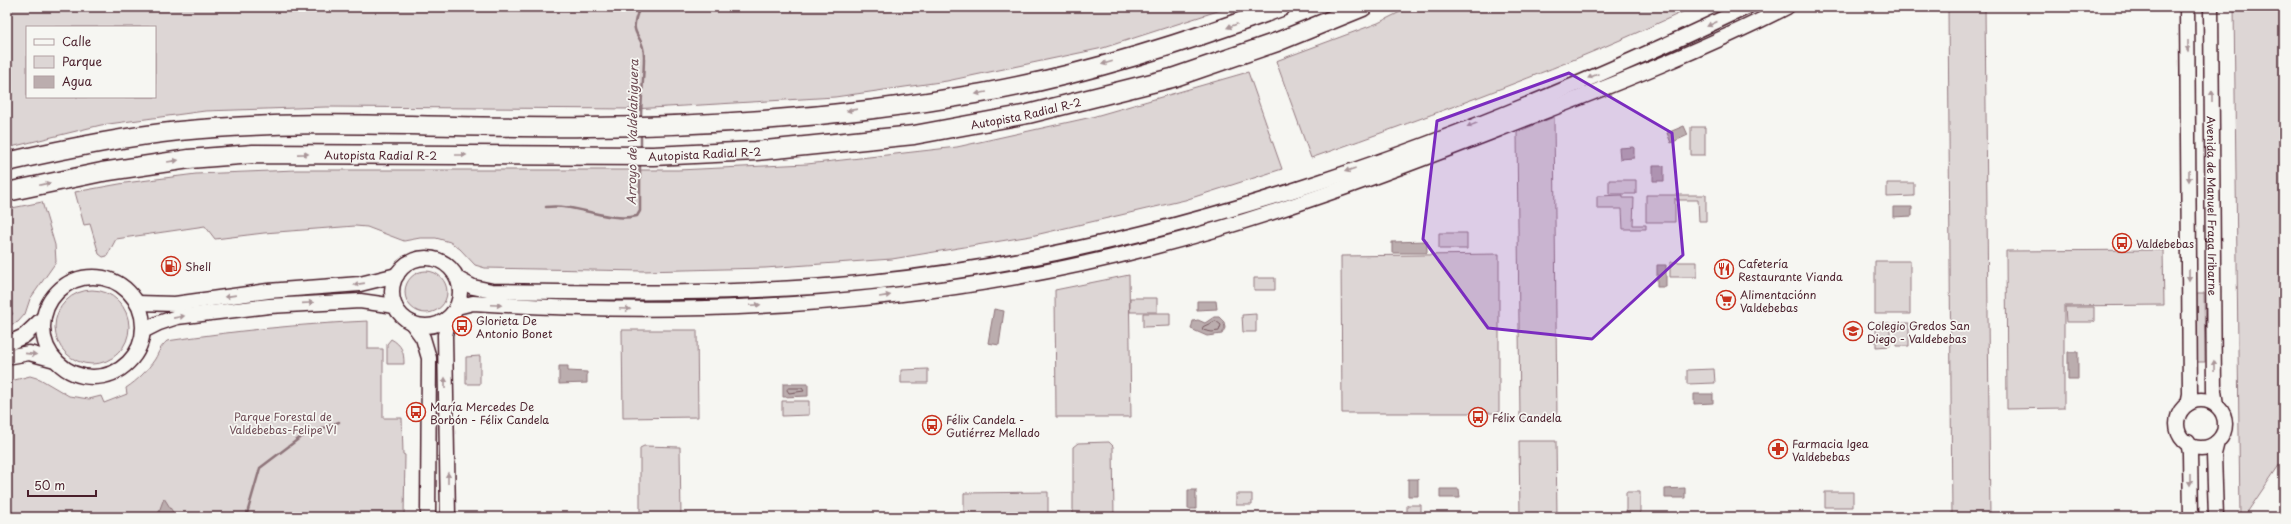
<svg xmlns="http://www.w3.org/2000/svg" width="2291" height="524" font-family="'Playpen Sans',sans-serif">
<rect width="100%" height="100%" fill="#f6f6f2"/>
<filter id="ink" filterUnits="userSpaceOnUse"><feTurbulence type="fractalNoise" baseFrequency=".025" numOctaves="2"/><feDisplacementMap in="SourceGraphic" scale="8" xChannelSelector="R" yChannelSelector="G"/><feConvolveMatrix kernelMatrix="1 2 1 2 8 2 1 2 1" color-interpolation-filters="sRGB"/></filter>
<g filter="url(#ink)">
<path fill="#ddd6d5" stroke="#947a80" fill-rule="evenodd" d="M7 7H1230L1103 48 947 81 835 97 634 109 326 107 205 111 101 125 7 148ZM27 27H155V97H27Z
M1410 7H1693C1569 66 1440 112 1311 158L1276 61 1378 23Z
M1948 7H1985L1990 517H1952Z
M2234 7H2284V458L2244 517H2240Z
M1248 72 1282 169 1185 200 1031 236 892 259 765 268 643 271 485 268 475 265 460 249 450 242 436 238H420L404 241 367 227 355 226 264 233 215 239 205 226 116 239 107 256 103 257 99 254 90 224 84 225 75 192 125 183 196 174 296 170H678L807 164 957 147 1092 117Z
M1554 117 1557 419 1520 420 1517 132Z
M1691 127H1705V155H1691Z
M1609 180H1636V194H1609Z
M1887 183H1914V196L1887 197Z
M1623 195V198H1634L1633 225H1646V229H1623L1622 209H1597V196Z
M1646 195H1706V221H1699L1698 200H1676L1675 198V222H1646Z
M42 202 55 245 56 262 30 299 25 314 18 322 7 326V316L13 314 7 303V209Z
M1439 233H1467V249H1439Z
M2163 250 2164 305 2064 306V408L2007 409 2006 251Z
M1499 254V413H1342L1341 256Z
M1875 261H1910V314H1875Z
M1670 262H1697V277H1670Z
M405 292a21 21 0 1 1 42 0a21 21 0 1 1-42 0Z
M1129 275 1131 417H1056L1055 290Z
M1254 278H1275V290H1254Z
M55 327a37 37 0 1 1 74 0a37 37 0 1 1-74 0Z
M2197 293H2204L2205 362H2197Z
M1130 298H1157V312H1130Z
M2065 307H2094V322H2066Z
M1143 313H1170V326L1143 327Z
M1256 314V332H1243L1242 315Z
M368 321V349H383V418H402L403 454 405 455 404 517H7V382L30 376 40 379 69 396 89 399 101 396 104 403 127 394 126 388C138 380 147 371 155 359 159 352 160 347 167 341 234 331 300 324 368 321Z
M1876 323H1890V346L1876 347Z
M1895 323H1909V346H1896Z
M622 330H697L698 417 623 418Z
M391 339C402 345 404 352 404 364H387V344Z
M480 356V384H466V357Z
M928 369V383H901V370Z
M1714 369 1715 383 1687 384V370Z
M782 401H809V415L782 416Z
M1519 441H1556L1557 517H1520Z
M1109 442 1113 446 1114 517H1073V447L1078 443Z
M644 446 680 447 681 517H640V448Z
M1048 492V517H964V493Z
M1626 492H1640V517H1626Z
M1853 492V507H1825V492Z
M1236 494H1252V505H1236Z
M1407 505H1421V517H1407Z"/>
<path fill="#bbadae" stroke="#8e747a" d="M1684 126 1688 135 1671 143 1667 133Z
M1634 147V158L1620 159 1619 148Z
M1653 166H1664V181H1653Z
M1893 207H1912V216L1893 217Z
M1427 241V253H1392V242Z
M1657 265H1666V287H1657Z
M1197 301H1216L1217 309 1197 310Z
M994 309 1004 311 999 345 988 343Z
M1214 317H1219L1224 322 1225 328 1222 334 1207 336 1191 329 1193 321 1198 320 1205 323Z
M2068 352H2078V380H2068Z
M559 366H568V371L587 372V383L559 384Z
M783 384H808V396L783 397Z
M1694 394H1713V403L1694 404Z
M1408 479H1418V496H1408Z
M1685 488V498H1665V489Z
M1440 489H1459L1460 498H1440Z
M1188 490H1196V509H1188Z
M164 498 176 517H157Z"/>
<g fill="none" stroke-linecap="round" stroke-linejoin="round">
<path stroke="#77585f" stroke-width="1" d="M1216 321 1221 325 1219 331 1212 332 1202 330 1203 327Z
M789 388H802L804 391 789 393 787 390Z"/>
<path stroke="#8e747a" stroke-width="2.5" d="M640 7C626 39 644 31 644 56 644 77 641 98 641 119
M641 149V134
M546 207C577 203 607 223 637 216L640 211V162
M246 517 260 468 301 437 339 422"/>
<defs>
<g id="secondary">
<path d="M2187 7 2190 394 2188 404"/>
<path id="s1" d="M2211 7 2214 391 2216 405"/>
<circle cx="426" cy="292" r="34"/>
<circle cx="93" cy="327" r="50"/>
<path d="M458 279 473 287 492 291C618 293 745 295 871 282 1176 250 1472 138 1747 7"/>
<path d="M137 303 175 304 268 291 360 284 397 275"/>
<path d="M457 307 473 303C700 318 932 305 1153 247 1271 217 1384 174 1497 130 1594 92 1693 55 1787 7"/>
<path d="M412 323 423 338 429 358 428 517"/>
<path d="M143 331 159 323 177 317 269 306 360 301 395 306"/>
<path d="M7 344 24 336 43 318"/>
<path d="M7 357 29 353 55 360"/>
<circle cx="2201" cy="424" r="24"/>
<path d="M2188 442 2190 453 2191 517"/>
<path d="M448 517 445 335 448 323 453 314"/>
<path d="M2216 517 2214 454 2217 442"/>
</g>
<g id="highway">
<path d="M7 162C64 149 121 137 179 131 315 117 452 129 588 127 720 126 852 116 982 93 1084 75 1185 43 1281 7"/>
<path id="s2" d="M7 192 102 172 189 159 253 154 653 156 756 151 914 135 1028 114 1172 78 1277 42 1363 7"/>
</g>
</defs>
<use href="#secondary" stroke="#4a1f2b" stroke-width="17"/>
<use href="#highway" stroke="#4a1f2b" stroke-width="21"/>
<use href="#secondary" stroke="#f6f6f2" stroke-width="14"/>
<use href="#highway" stroke="#f6f6f2" stroke-width="18"/>
</g>
<defs><path id="oneway-solid" d="M-6-.8H1V-3.2L6.5 0L1 3.2V.8H-6Z"/></defs>
<g fill="#a99598">
<use href="#oneway-solid" transform="translate(1712 24) rotate(155)"/>
<use href="#oneway-solid" transform="translate(1232 26) rotate(159)"/>
<use href="#oneway-solid" transform="translate(2188 46) rotate(90)"/>
<use href="#oneway-solid" transform="translate(1107 63) rotate(164)"/>
<use href="#oneway-solid" transform="translate(1593 76) rotate(157)"/>
<use href="#oneway-solid" transform="translate(981 93) rotate(170)"/>
<use href="#oneway-solid" transform="translate(2212 96) rotate(-90)"/>
<use href="#oneway-solid" transform="translate(852 110) rotate(172)"/>
<use href="#oneway-solid" transform="translate(1472 125) rotate(158)"/>
<use href="#oneway-solid" transform="translate(303 154) rotate(-1)"/>
<use href="#oneway-solid" transform="translate(461 155)"/>
<use href="#oneway-solid" transform="translate(173 161) rotate(-9)"/>
<use href="#oneway-solid" transform="translate(1350 170) rotate(161)"/>
<use href="#oneway-solid" transform="translate(2189 176) rotate(90)"/>
<use href="#oneway-solid" transform="translate(45 184) rotate(-12)"/>
<use href="#oneway-solid" transform="translate(2189 275) rotate(90)"/>
<use href="#oneway-solid" transform="translate(359 284) rotate(172)"/>
<use href="#oneway-solid" transform="translate(230 296) rotate(172)"/>
<use href="#oneway-solid" transform="translate(885 296) rotate(-9)"/>
<use href="#oneway-solid" transform="translate(308 303) rotate(-4)"/>
<use href="#oneway-solid" transform="translate(496 305) rotate(2)"/>
<use href="#oneway-solid" transform="translate(755 305) rotate(-2)"/>
<use href="#oneway-solid" transform="translate(625 309) rotate(2)"/>
<use href="#oneway-solid" transform="translate(179 317) rotate(-11)"/>
<use href="#oneway-solid" transform="translate(31 354) rotate(6)"/>
<use href="#oneway-solid" transform="translate(2214 366) rotate(-91)"/>
<use href="#oneway-solid" transform="translate(445 383) rotate(-90)"/>
<use href="#oneway-solid" transform="translate(448 478) rotate(-90)"/>
<use href="#oneway-solid" transform="translate(2190 480) rotate(90)"/>
</g>
</g>
<path fill="#7b2cbf" fill-opacity="0.2" stroke="#7b2cbf" stroke-width="3" stroke-linejoin="round" d="M1569 73 1672 133 1683 255 1592 339 1488 328 1423 239 1437 121Z"/>
<defs>
<symbol id="bus-ring" viewBox="-11 -11 22 22"><circle r="9.5" fill="#f6f6f2" stroke="#c8321e" stroke-width="1.5"/><path d="M-5-6H5V4H4V6H2V4H-2V6H-4V4H-5ZM-3.5-4V0h7V-4ZM-3.5 1.2v1.5H-2V1.2ZM2 1.2v1.5H3.5V1.2Z" fill="#c8321e"/></symbol>
<symbol id="fuel-ring" viewBox="-11 -11 22 22"><circle r="9.5" fill="#f6f6f2" stroke="#c8321e" stroke-width="1.5"/><path d="M-5.5-6h7V0h2V4h1.3V-2.5L3-4.5l.8-.8L6-3V5H2.5V1h-1V6h-7ZM-4.2-4.7v3.2H.2V-4.7Z" fill="#c8321e"/></symbol>
<symbol id="restaurant-ring" viewBox="-11 -11 22 22"><circle r="9.5" fill="#f6f6f2" stroke="#c8321e" stroke-width="1.5"/><path d="M-5-6h1v4h1v-4h1v4h1v-4h1v5L-1.5 .5V6h-2V.5L-5-1ZM5-6V6H3V1.5H1.5Q1.5-4 5-6Z" fill="#c8321e"/></symbol>
<symbol id="supermarket-ring" viewBox="-11 -11 22 22"><circle r="9.5" fill="#f6f6f2" stroke="#c8321e" stroke-width="1.5"/><path d="M-6-5.5h2.5l.6 2H6L4.5 2H-2.5L-4.4-4H-6ZM-1.5 3.2a1.3 1.3 0 1 0 .1 0ZM3 3.2a1.3 1.3 0 1 0 .1 0Z" fill="#c8321e"/></symbol>
<symbol id="school-ring" viewBox="-11 -11 22 22"><circle r="9.5" fill="#f6f6f2" stroke="#c8321e" stroke-width="1.5"/><path d="M0-5L7-2L0 1L-7-2ZM-4 1L0 2.5L4 1V4Q0 6-4 4Z" fill="#c8321e"/></symbol>
<symbol id="pharmacy-ring" viewBox="-11 -11 22 22"><circle r="9.5" fill="#f6f6f2" stroke="#c8321e" stroke-width="1.5"/><path d="M-2-6h4v4h4v4h-4v4h-4v-4h-4v-4h4Z" fill="#c8321e"/></symbol>
</defs>
<g fill-rule="evenodd">
<use href="#bus-ring" x="2111" y="232" width="22" height="22"/>
<use href="#fuel-ring" x="160" y="255" width="22" height="22"/>
<use href="#restaurant-ring" x="1713" y="258" width="22" height="22"/>
<use href="#supermarket-ring" x="1715" y="289" width="22" height="22"/>
<use href="#bus-ring" x="451" y="315" width="22" height="22"/>
<use href="#school-ring" x="1842" y="320" width="22" height="22"/>
<use href="#bus-ring" x="405" y="401" width="22" height="22"/>
<use href="#bus-ring" x="1467" y="406" width="22" height="22"/>
<use href="#bus-ring" x="921" y="414" width="22" height="22"/>
<use href="#pharmacy-ring" x="1767" y="438" width="22" height="22"/>
</g>
<g text-anchor="middle" dominant-baseline="central" stroke-width="3.5" stroke-linejoin="round" paint-order="stroke">
<g font-size="11" fill="#4a1f2b" stroke="#f6f6f2">
<text stroke="none"><textPath href="#s2" startOffset="1025">Autopista Radial R-2</textPath></text>
<text stroke="none"><textPath href="#s2" startOffset="701">Autopista Radial R-2</textPath></text>
<text stroke="none"><textPath href="#s2" startOffset="377">Autopista Radial R-2</textPath></text>
<text stroke="none"><textPath href="#s1" startOffset="199">Avenida de Manuel Fraga Iribarne</textPath></text>
</g>
<g font-size="11" fill="#4a1f2b" stroke="#f6f6f2" text-anchor="start">
<text x="2136" y="243">Valdebebas</text>
<text x="1738" y="263">Cafetería<tspan x="1738" dy="13">Restaurante Vianda</tspan></text>
<text x="185" y="266">Shell</text>
<text x="1740" y="294">Alimentaciónn<tspan x="1740" dy="13">Valdebebas</tspan></text>
<text x="476" y="320">Glorieta De<tspan x="476" dy="13">Antonio Bonet</tspan></text>
<text x="1867" y="325">Colegio Gredos San<tspan x="1867" dy="13">Diego - Valdebebas</tspan></text>
<text x="430" y="406">María Mercedes De<tspan x="430" dy="13">Borbón - Félix Candela</tspan></text>
<text x="1492" y="417">Félix Candela</text>
<text x="946" y="419">Félix Candela -<tspan x="946" dy="13">Gutiérrez Mellado</tspan></text>
<text x="1792" y="443">Farmacia Igea<tspan x="1792" dy="13">Valdebebas</tspan></text>
</g>
<g font-size="11" fill="#6f4d56" stroke="#f6f6f2">
<text x="283" y="416">Parque Forestal de<tspan x="283" dy="13">Valdebebas-Felipe VI</tspan></text>
</g>
<g font-size="12" font-style="italic" fill="#6c4a52" stroke="#f6f6f2">
<text transform="translate(632 132) rotate(-89)">Arroyo de Valdelahiguera</text>
</g>
</g>
<rect width="2291" height="524" fill="none" stroke="#f6f6f2" stroke-width="24"/>
<rect x="12" y="12" width="2267" height="500" fill="none" stroke="#4a1f2b" stroke-width="1.5" filter="url(#ink)"/>
<rect x="26" y="26" width="130" height="72" fill="#f6f6f2" stroke="#b1a0a2"/>
<rect x="34" y="39" width="20" height="6" fill="#f6f6f2" stroke="#b1a0a2"/>
<text x="62" y="46" font-size="12" fill="#4a1f2b">Calle</text>
<rect x="34" y="56" width="20" height="12" fill="#ddd6d5" stroke="#b1a0a2"/>
<text x="62" y="66" font-size="12" fill="#4a1f2b">Parque</text>
<rect x="34" y="76" width="20" height="12" fill="#bbadae" stroke="#b1a0a2"/>
<text x="62" y="86" font-size="12" fill="#4a1f2b">Agua</text>
<path d="M28 490v6h68v-6" fill="none" stroke="#4a1f2b" stroke-width="2"/>
<text x="34" y="490" font-size="12" fill="#4a1f2b" stroke="#f6f6f2" stroke-width="3" paint-order="stroke">50 m</text>
</svg>
